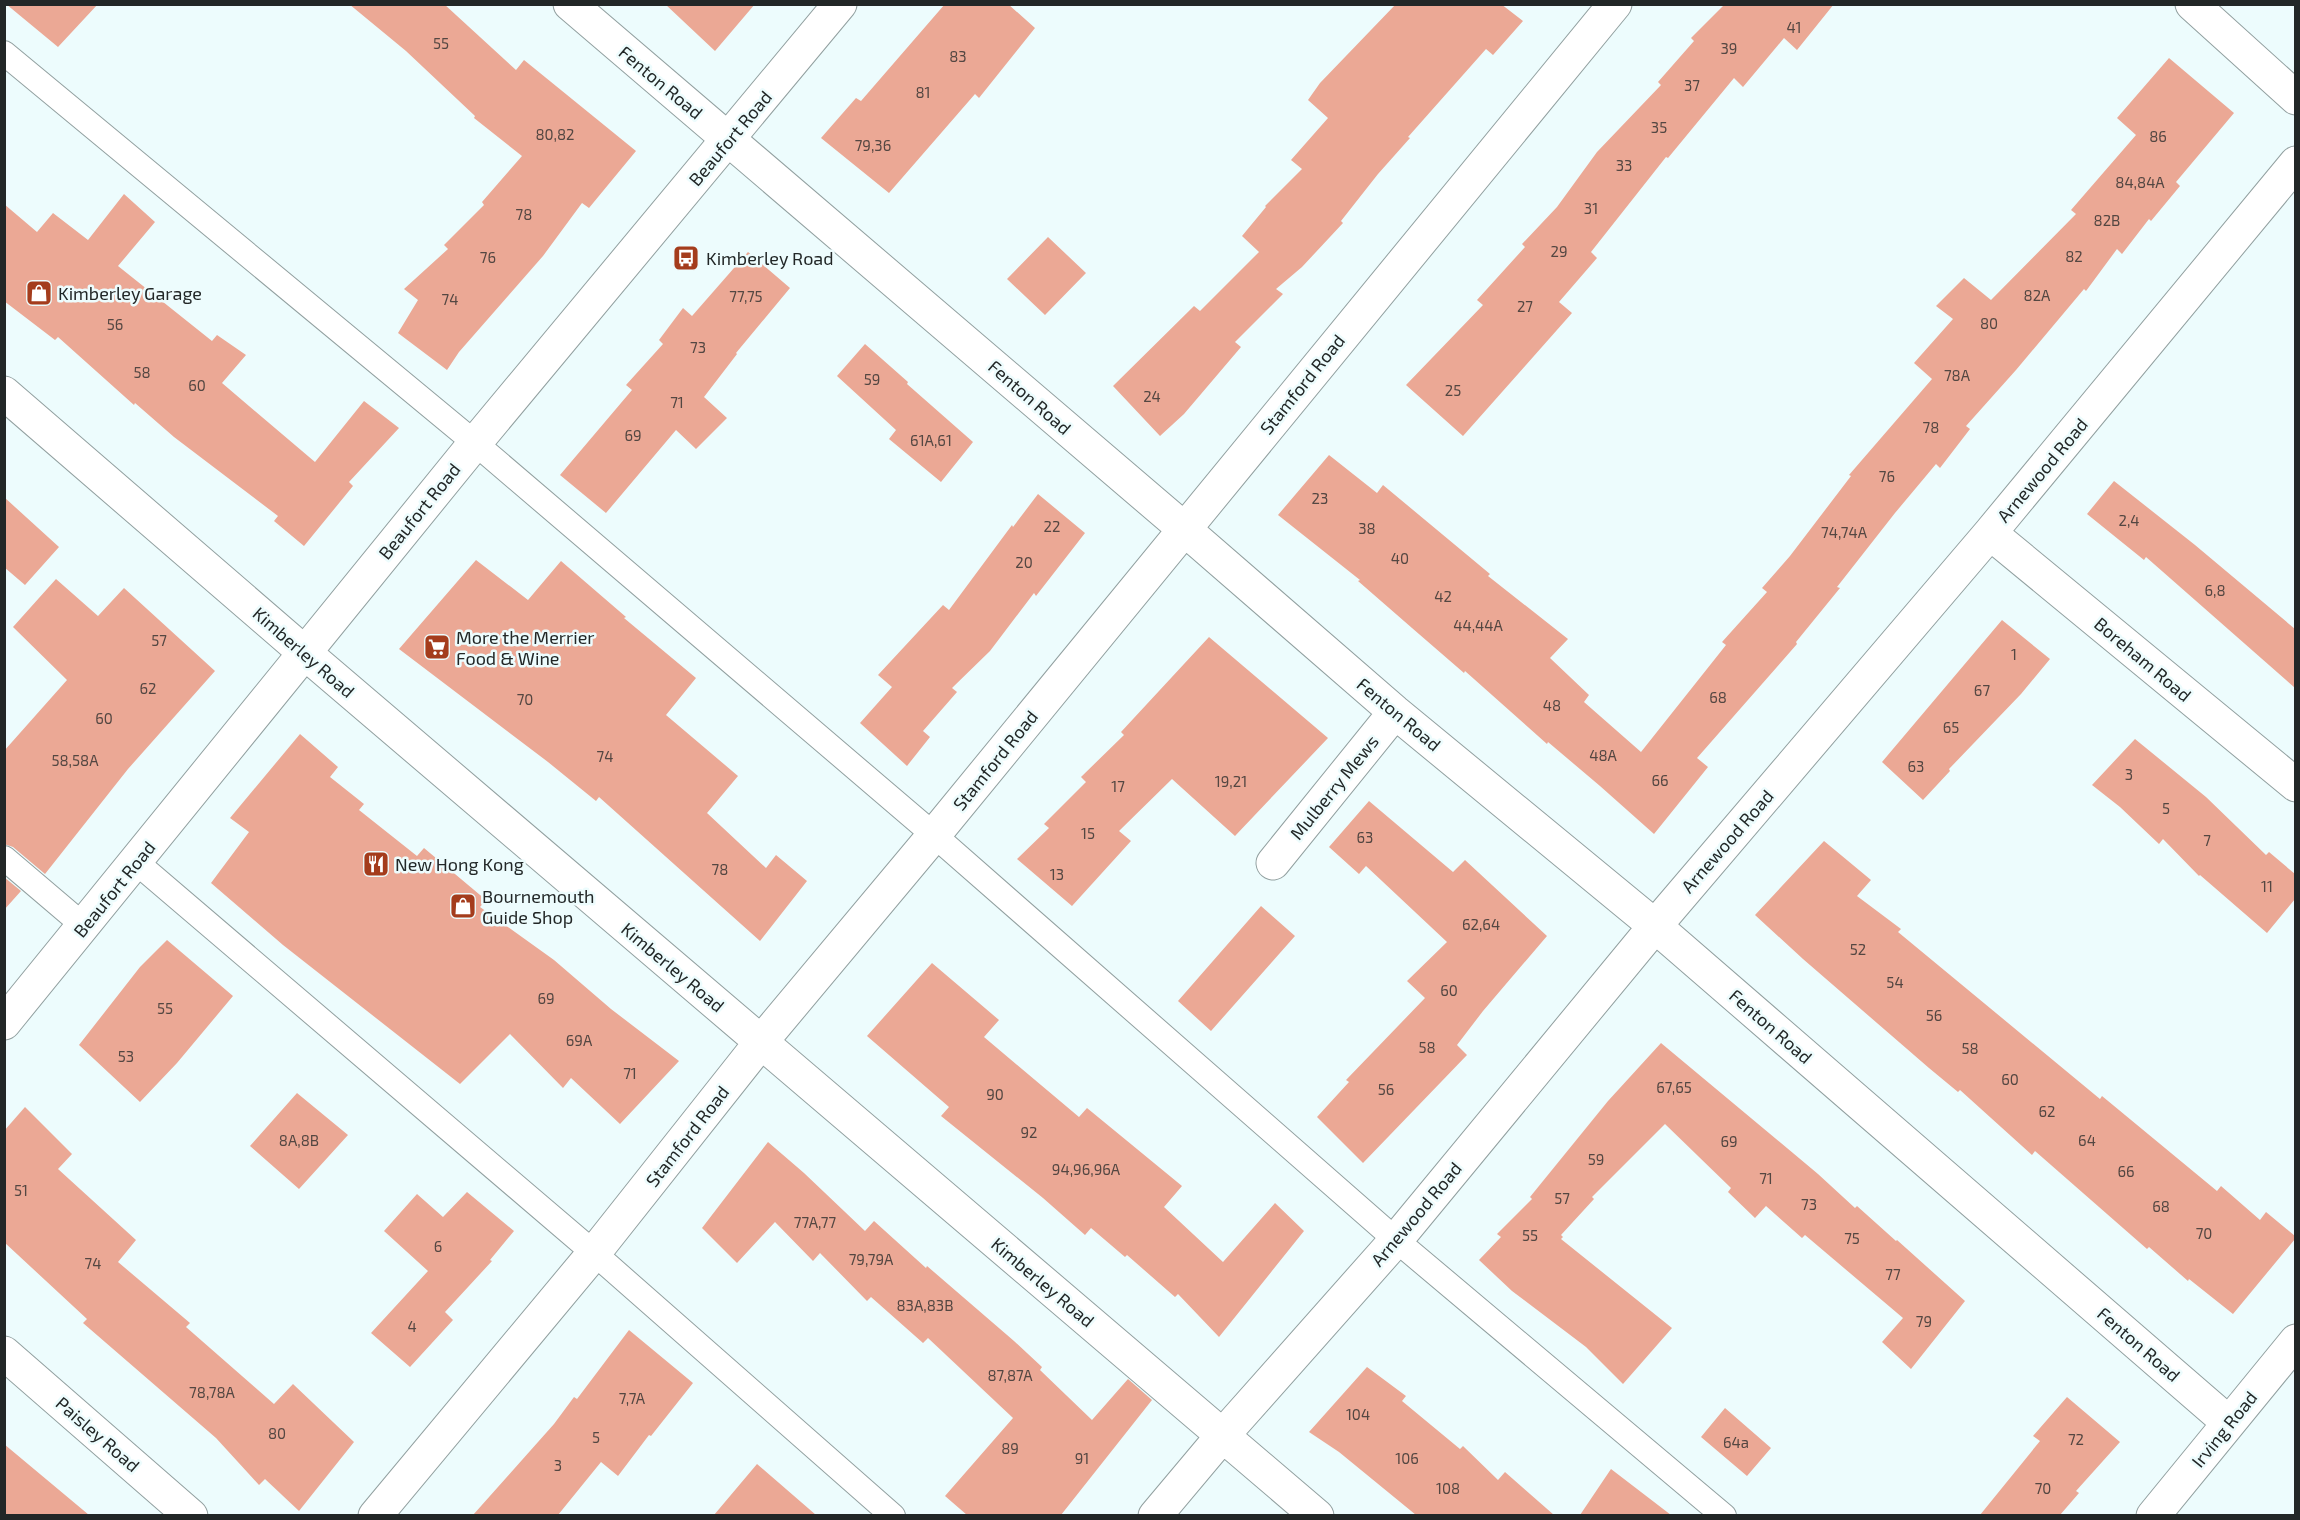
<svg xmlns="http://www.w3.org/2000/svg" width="2300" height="1520" font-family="'Exo 2',sans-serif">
<rect width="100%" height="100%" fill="#edfcfd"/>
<path fill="#eba895" d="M6 4H98L58 47Z
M349 4H444L516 70 524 60 636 151 589 208 582 203 543 256 459 352 447 370 398 333 418 300 404 289 448 249 444 245 484 205 482 202 522 156 474 118 475 116 406 51Z
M665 4H755L715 51Z
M945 4H1008L1035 28 979 98 975 94 889 193 821 138 856 98 861 101Z
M1396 4H1501L1523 21 1493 55 1486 49 1408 137 1410 138 1378 174 1341 221 1343 223 1302 267 1276 289 1283 294 1235 342 1241 347 1184 414 1160 436 1113 386 1194 306 1200 311 1259 252 1242 236 1266 207 1265 206 1302 169 1291 160 1328 118 1308 100 1320 83Z
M1725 4H1834L1797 50 1784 38 1743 87 1734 78 1668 158 1666 157 1591 252 1597 258 1559 302 1572 313 1463 436 1406 385 1483 305 1477 300 1525 247 1522 244 1557 207 1597 152 1661 85 1658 82 1694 41 1691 38Z
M2169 58 2234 113 2176 182 2180 186 2151 221 2149 219 2122 254 2117 249 2086 291 2084 289 2016 370 1966 426 1970 429 1940 468 1936 464 1895 513 1837 587 1840 588 1796 642 1797 644 1697 758 1708 767 1654 834 1600 786 1548 742 1547 744 1465 671 1464 673 1412 628 1358 581 1360 580 1278 515 1329 455 1377 493 1383 485 1490 574 1488 576 1568 639 1550 658 1589 695 1584 702 1641 752 1726 645 1722 642 1767 592 1762 588 1790 556 1851 476 1849 475 1932 379 1914 363 1953 319 1936 306 1964 278 1991 300 2076 214 2071 210 2136 135 2117 118Z
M124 194 155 222 118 266 212 341 217 335 246 355 222 383 315 462 364 401 399 428 349 482 353 486 304 546 274 521 278 516 174 437 135 403 134 405 58 337 55 340 4 301V204L37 232 53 213 88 240Z
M1048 237 1086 273 1045 315 1007 279Z
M748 252 790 288 736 353 737 354 704 397 727 418 696 449 676 430 606 513 560 475 632 390 626 385 663 344 659 340 683 308 692 316Z
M865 344 908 382 907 384 973 442 941 482 889 439 896 430 837 376Z
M2114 481 2195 545 2295 629V688L2146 557 2144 560 2087 514Z
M1038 494 1085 533 1036 596 1034 593 990 651 952 688 957 692 923 731 930 737 907 766 860 723 892 687 878 675 943 605 949 610 1012 525 1013 527Z
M4 497 59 547 25 585 4 567Z
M476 560 528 600 561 561 626 617 624 618 696 678 666 715 738 776 707 813 766 868 776 855 807 881 760 941 599 797 596 801 548 762 399 649Z
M56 579 98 616 124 588 215 671 128 769 45 874 13 847 4 844V751L67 680 13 627Z
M2002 620 2050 659 2021 694 1949 769 1950 771 1923 800 1882 762Z
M1209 637 1328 738 1235 836 1172 779 1119 831 1131 841 1072 906 1017 859 1049 828 1044 824 1086 782 1081 777 1124 735 1121 732Z
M300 734 338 767 330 777 364 804 359 810 417 856 424 848 486 900 480 907 554 960 611 1009 679 1061 620 1124 571 1078 563 1088 510 1034 460 1084 283 945 211 883 249 832 230 818Z
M2135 739 2206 797 2266 855 2269 852 2295 874V899L2267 933 2200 875 2199 876 2163 839 2159 844 2120 807 2092 785Z
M1369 801 1453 872 1465 860 1547 936 1483 1011 1457 1045 1467 1055 1363 1163 1317 1117 1349 1082 1346 1080 1425 998 1407 981 1447 942 1366 866 1359 874 1329 847Z
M1824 841 1871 880 1857 896 1901 929 1898 932 2100 1099 2102 1096 2217 1191 2221 1186 2260 1220 2266 1212 2295 1236V1239L2233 1314 2189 1279 2188 1281 2149 1247 2147 1249 2035 1151 2032 1155 1960 1090 1958 1092 1929 1068 1803 959 1755 915Z
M4 877 21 891 4 910Z
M1261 906 1295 936 1211 1031 1178 1001Z
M167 940 233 996 177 1063 140 1102 79 1045 140 967Z
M932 963 999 1020 984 1037 1079 1117 1087 1108 1182 1186 1164 1207 1223 1262 1275 1203 1304 1231 1219 1337 1178 1294 1175 1297 1127 1255 1125 1257 1091 1228 1085 1235 1043 1198 941 1116 949 1107 867 1036Z
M1661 1043 1818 1174 1855 1208 1857 1206 1896 1241 1897 1240 1965 1301 1911 1369 1882 1342 1903 1318 1805 1235 1802 1238 1766 1206 1755 1218 1728 1192 1731 1188 1665 1124 1592 1197 1594 1199 1561 1235 1563 1237 1561 1239 1672 1328 1623 1384 1586 1347 1512 1291 1479 1260 1501 1237 1497 1234 1532 1199 1530 1197 1608 1101Z
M297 1093 348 1135 299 1189 250 1146Z
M25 1107 72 1154 58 1169 136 1240 118 1262 190 1323 186 1327 274 1404 293 1384 354 1442 299 1511 265 1479 259 1485 216 1438 83 1323 87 1319 4 1242V1131Z
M768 1142 804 1173 865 1231 874 1221 926 1268 927 1266 1014 1341 1042 1367 1040 1370 1092 1420 1128 1379 1152 1400 1061 1515H967L945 1496 1013 1418 928 1338 923 1343 871 1297 867 1301 820 1253 813 1261 775 1222 737 1263 702 1228Z
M467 1192 514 1231 490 1260 492 1261 445 1312 453 1320 410 1367 371 1333 428 1271 384 1231 417 1194 443 1217Z
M629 1330 693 1383 651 1436 649 1435 618 1476 601 1462 558 1515H473L554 1424 574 1397 577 1399Z
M1367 1367 1406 1396 1402 1401 1460 1449 1463 1446 1498 1480 1505 1472 1554 1515H1416L1339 1452 1309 1432Z
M2067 1397 2120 1442 2076 1491 2079 1493 2060 1515H1980L2040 1441 2033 1436Z
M1725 1408 1771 1448 1747 1476 1701 1437Z
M4 1444 89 1515H4Z
M757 1464 816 1515H714Z
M1611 1469 1671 1515H1580Z"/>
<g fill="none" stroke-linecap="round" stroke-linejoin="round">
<defs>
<path id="lane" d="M4 53 475 443 934 835 1396 1240 1724 1516
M4 858 84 926
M136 862 594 1253 893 1516"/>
<path id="street" d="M570 4 1183 528 1395 712 1655 926 2229 1423
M2192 4 2296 98
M4 393 305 653 1317 1516
M1990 533 2296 785
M1273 863 1395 712
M4 1353 191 1516
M375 1516 594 1253 761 1042 934 835 1615 4
M1155 1516 1223 1435 1396 1240 1655 926 1990 533 2296 163
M2153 1516 2296 1341"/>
<path id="secondary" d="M4 1023 475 443 840 4"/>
</defs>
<use href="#lane" stroke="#92a0a0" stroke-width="26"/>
<use href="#street" stroke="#92a0a0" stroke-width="35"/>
<use href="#secondary" stroke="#92a0a0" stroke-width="35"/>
<use href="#lane" stroke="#fff" stroke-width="24"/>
<use href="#street" stroke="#fff" stroke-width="33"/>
<use href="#secondary" stroke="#fff" stroke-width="33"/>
</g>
<defs>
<symbol id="bus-square" viewBox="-11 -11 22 22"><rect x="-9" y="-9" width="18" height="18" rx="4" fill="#a43c1c" stroke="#edfcfd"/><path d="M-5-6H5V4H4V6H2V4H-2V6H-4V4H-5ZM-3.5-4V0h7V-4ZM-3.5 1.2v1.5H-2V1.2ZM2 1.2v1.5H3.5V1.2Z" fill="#fff"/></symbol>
<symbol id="shop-square" viewBox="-11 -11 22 22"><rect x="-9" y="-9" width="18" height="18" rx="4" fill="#a43c1c" stroke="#edfcfd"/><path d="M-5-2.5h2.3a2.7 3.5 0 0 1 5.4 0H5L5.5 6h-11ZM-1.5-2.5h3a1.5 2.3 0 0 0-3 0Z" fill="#fff"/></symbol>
<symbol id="supermarket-square" viewBox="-11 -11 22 22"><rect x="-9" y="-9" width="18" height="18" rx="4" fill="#a43c1c" stroke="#edfcfd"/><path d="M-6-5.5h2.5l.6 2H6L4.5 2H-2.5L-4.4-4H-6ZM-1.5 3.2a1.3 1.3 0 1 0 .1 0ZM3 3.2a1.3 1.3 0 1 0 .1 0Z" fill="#fff"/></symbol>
<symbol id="restaurant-square" viewBox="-11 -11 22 22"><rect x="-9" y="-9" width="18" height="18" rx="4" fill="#a43c1c" stroke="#edfcfd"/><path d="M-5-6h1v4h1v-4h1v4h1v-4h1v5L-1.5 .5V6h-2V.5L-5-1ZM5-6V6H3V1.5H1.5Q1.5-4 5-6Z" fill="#fff"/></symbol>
</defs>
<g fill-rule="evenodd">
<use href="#bus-square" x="671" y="243" width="30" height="30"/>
<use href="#shop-square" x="24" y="278" width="30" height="30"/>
<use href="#supermarket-square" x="422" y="632" width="30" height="30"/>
<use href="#restaurant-square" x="361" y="849" width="30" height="30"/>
<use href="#shop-square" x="448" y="891" width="30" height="30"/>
</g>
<g text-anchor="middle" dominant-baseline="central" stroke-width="5" stroke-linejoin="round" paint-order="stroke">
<g font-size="15" fill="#544742">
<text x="1794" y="27">41</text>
<text x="441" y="43">55</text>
<text x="1729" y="48">39</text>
<text x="958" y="56">83</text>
<text x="1692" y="85">37</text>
<text x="923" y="92">81</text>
<text x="1659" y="127">35</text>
<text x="555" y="134">80,82</text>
<text x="2158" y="136">86</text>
<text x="873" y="145">79,36</text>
<text x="1624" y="165">33</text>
<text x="2140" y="182">84,84A</text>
<text x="1591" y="208">31</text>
<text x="524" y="214">78</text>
<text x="2107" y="220">82B</text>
<text x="1559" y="251">29</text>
<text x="2074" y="256">82</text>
<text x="488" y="257">76</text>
<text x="2037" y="295">82A</text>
<text x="746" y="296">77,75</text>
<text x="450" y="299">74</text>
<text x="1525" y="306">27</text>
<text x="1989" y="323">80</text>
<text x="115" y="324">56</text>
<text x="698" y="347">73</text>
<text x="142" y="372">58</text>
<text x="1957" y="375">78A</text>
<text x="872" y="379">59</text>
<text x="197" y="385">60</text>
<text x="1453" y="390">25</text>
<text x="1152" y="396">24</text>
<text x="677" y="402">71</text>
<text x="1931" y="427">78</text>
<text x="633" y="435">69</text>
<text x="931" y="440">61A,61</text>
<text x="1887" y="476">76</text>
<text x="1320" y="498">23</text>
<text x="2129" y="520">2,4</text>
<text x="1052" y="526">22</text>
<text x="1367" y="528">38</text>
<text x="1844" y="532">74,74A</text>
<text x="1400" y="558">40</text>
<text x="1024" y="562">20</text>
<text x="2215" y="590">6,8</text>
<text x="1443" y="596">42</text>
<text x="1478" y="625">44,44A</text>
<text x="159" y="640">57</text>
<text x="2014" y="654">1</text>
<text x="148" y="688">62</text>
<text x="1982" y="690">67</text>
<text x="1718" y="697">68</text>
<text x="525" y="699">70</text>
<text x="1552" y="705">48</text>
<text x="104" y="718">60</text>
<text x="1951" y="727">65</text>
<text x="1603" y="755">48A</text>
<text x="605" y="756">74</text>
<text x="75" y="760">58,58A</text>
<text x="1916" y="766">63</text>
<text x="2129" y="774">3</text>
<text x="1660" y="780">66</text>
<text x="1231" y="781">19,21</text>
<text x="1118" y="786">17</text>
<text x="2166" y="808">5</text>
<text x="1088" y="833">15</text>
<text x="1365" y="837">63</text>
<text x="2207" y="840">7</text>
<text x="720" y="869">78</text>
<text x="1057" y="874">13</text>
<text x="2267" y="886">11</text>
<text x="1481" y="924">62,64</text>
<text x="1858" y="949">52</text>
<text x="1895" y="982">54</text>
<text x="1449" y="990">60</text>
<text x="546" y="998">69</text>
<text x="165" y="1008">55</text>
<text x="1934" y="1015">56</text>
<text x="579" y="1040">69A</text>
<text x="1427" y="1047">58</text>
<text x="1970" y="1048">58</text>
<text x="126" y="1056">53</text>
<text x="630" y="1073">71</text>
<text x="2010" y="1079">60</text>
<text x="1674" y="1087">67,65</text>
<text x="1386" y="1089">56</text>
<text x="995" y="1094">90</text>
<text x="2047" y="1111">62</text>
<text x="1029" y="1132">92</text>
<text x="299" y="1140">8A,8B</text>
<text x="2087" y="1140">64</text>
<text x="1729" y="1141">69</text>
<text x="1596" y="1159">59</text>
<text x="1086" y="1169">94,96,96A</text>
<text x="2126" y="1171">66</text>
<text x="1766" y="1178">71</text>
<text x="21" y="1190">51</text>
<text x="1562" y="1198">57</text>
<text x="1809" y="1204">73</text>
<text x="2161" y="1206">68</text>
<text x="815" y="1222">77A,77</text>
<text x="2204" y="1233">70</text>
<text x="1530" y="1235">55</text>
<text x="1852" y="1238">75</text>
<text x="438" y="1246">6</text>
<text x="871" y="1259">79,79A</text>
<text x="93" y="1263">74</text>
<text x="1893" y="1274">77</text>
<text x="925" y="1305">83A,83B</text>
<text x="1924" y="1321">79</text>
<text x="412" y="1326">4</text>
<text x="1010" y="1375">87,87A</text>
<text x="212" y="1392">78,78A</text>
<text x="632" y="1398">7,7A</text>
<text x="1358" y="1414">104</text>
<text x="277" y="1433">80</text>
<text x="596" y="1437">5</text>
<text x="2076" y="1439">72</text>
<text x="1736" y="1442">64a</text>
<text x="1010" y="1448">89</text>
<text x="1082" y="1458">91</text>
<text x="1407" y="1458">106</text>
<text x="558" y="1465">3</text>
<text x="1448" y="1488">108</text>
<text x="2043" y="1488">70</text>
</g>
<g font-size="18" fill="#222727" stroke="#edfcfd">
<text transform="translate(661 82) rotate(40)">Fenton Road</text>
<text transform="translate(730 138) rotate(-50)">Beaufort Road</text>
<text transform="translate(1302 384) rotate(-51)">Stamford Road</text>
<text transform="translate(1030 397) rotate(41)">Fenton Road</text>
<text transform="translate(2042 470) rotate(-50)">Arnewood Road</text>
<text transform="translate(419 511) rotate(-51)">Beaufort Road</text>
<text transform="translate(304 652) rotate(41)">Kimberley Road</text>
<text transform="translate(2143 659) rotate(40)">Boreham Road</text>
<text transform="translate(1399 714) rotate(40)">Fenton Road</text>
<text transform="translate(995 760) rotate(-51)">Stamford Road</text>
<text transform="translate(1334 787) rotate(-51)">Mulberry Mews</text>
<text transform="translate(1727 841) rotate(-49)">Arnewood Road</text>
<text transform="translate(114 889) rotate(-51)">Beaufort Road</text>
<text transform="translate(673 967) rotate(40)">Kimberley Road</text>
<text transform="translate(1771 1026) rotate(41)">Fenton Road</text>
<text transform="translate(687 1136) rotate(-52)">Stamford Road</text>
<text transform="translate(1416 1214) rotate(-50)">Arnewood Road</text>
<text transform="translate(1043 1282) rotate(40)">Kimberley Road</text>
<text transform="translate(2139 1344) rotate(41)">Fenton Road</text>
<text transform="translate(2224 1429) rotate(-51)">Irving Road</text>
<text transform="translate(98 1434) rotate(41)">Paisley Road</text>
</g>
<g font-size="18" fill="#222727" stroke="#edfcfd" text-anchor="start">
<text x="706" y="258">Kimberley Road</text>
<text x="58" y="293">Kimberley Garage</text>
<text x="456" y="637">More the Merrier<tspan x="456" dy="21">Food &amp; Wine</tspan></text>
<text x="395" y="864">New Hong Kong</text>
<text x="482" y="896">Bournemouth<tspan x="482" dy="21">Guide Shop</tspan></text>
</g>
</g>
<rect width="2300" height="1520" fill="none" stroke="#222727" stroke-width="12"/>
</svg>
